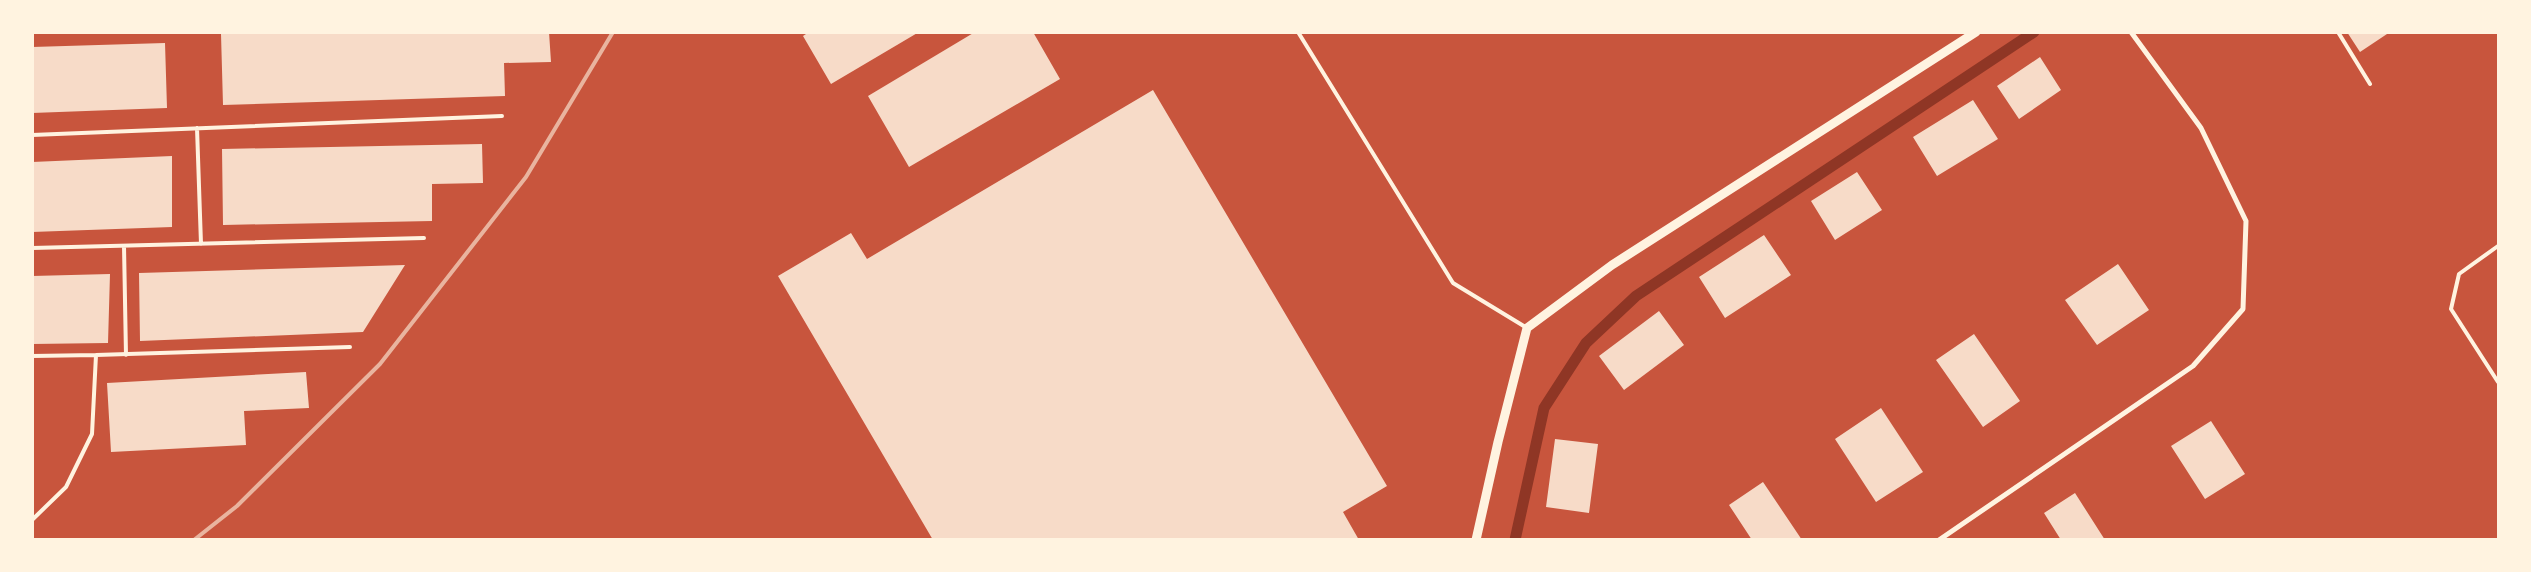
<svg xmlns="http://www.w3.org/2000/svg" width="2531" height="572" font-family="'Sofia Sans Condensed',sans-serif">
<rect width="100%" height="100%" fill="#c8553d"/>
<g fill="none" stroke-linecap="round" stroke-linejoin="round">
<path stroke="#8f3625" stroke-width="11" d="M1515 540 1544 408 1586 343 1636 296 2034 32"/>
</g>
<path fill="#f7dbc8" d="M277 32H549L551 62 504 63 505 96 223 105 221 34Z
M809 32H919L831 84 803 36Z
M975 32H1033L1060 79 909 167 868 96Z
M2347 32H2390L2360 52Z
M165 43 167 108 32 113V47Z
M2040 57 2061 90 2019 119 1997 86Z
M1153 90 1387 486 1343 512 1359 540H933L778 276 851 233 867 259Z
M1973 100 1998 139 1937 176 1913 137Z
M482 144 483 183 432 184V221L223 225 222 149Z
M172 156V227L32 232V162Z
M1857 172 1882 210 1835 240 1811 201Z
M1764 235 1791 275 1725 318 1699 277Z
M2118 264 2149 310 2097 345 2065 300Z
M405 265 363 332 140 341 139 273Z
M110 274 108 343 32 344V276Z
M1659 311 1684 345 1624 390 1599 356Z
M1974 334 2020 401 1983 427 1936 360Z
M306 372 309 408 244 411 246 445 111 452 107 383Z
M1881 408 1923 472 1876 502 1835 439Z
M2211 421 2245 474 2205 499 2171 446Z
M1555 439 1598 444 1589 513 1546 507Z
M1763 482 1802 540H1752L1729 505Z
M2075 493 2105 540H2061L2044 513Z"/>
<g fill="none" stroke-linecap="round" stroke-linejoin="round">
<path stroke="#fff3e0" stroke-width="4" d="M1298 32 1453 283 1527 328
M2338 32 2370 84
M197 128 201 244
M32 135 502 116
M124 246 126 355
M2498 246 2459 274 2451 309 2498 382
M32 248 424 238
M96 355 350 347
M32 356 96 355 92 434 66 487 32 520"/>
<path stroke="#fff3e0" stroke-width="5" d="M1939 540 2193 366 2243 309 2246 221 2201 128 2131 32"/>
<path stroke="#fff3e0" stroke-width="9" d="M1476 540 1498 442 1527 328 1612 265 1976 32"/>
<path stroke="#e9b49f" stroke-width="4" d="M194 540 237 506 380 364 526 177 613 32"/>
</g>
<rect width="2531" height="572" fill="none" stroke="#fff3e0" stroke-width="68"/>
</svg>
